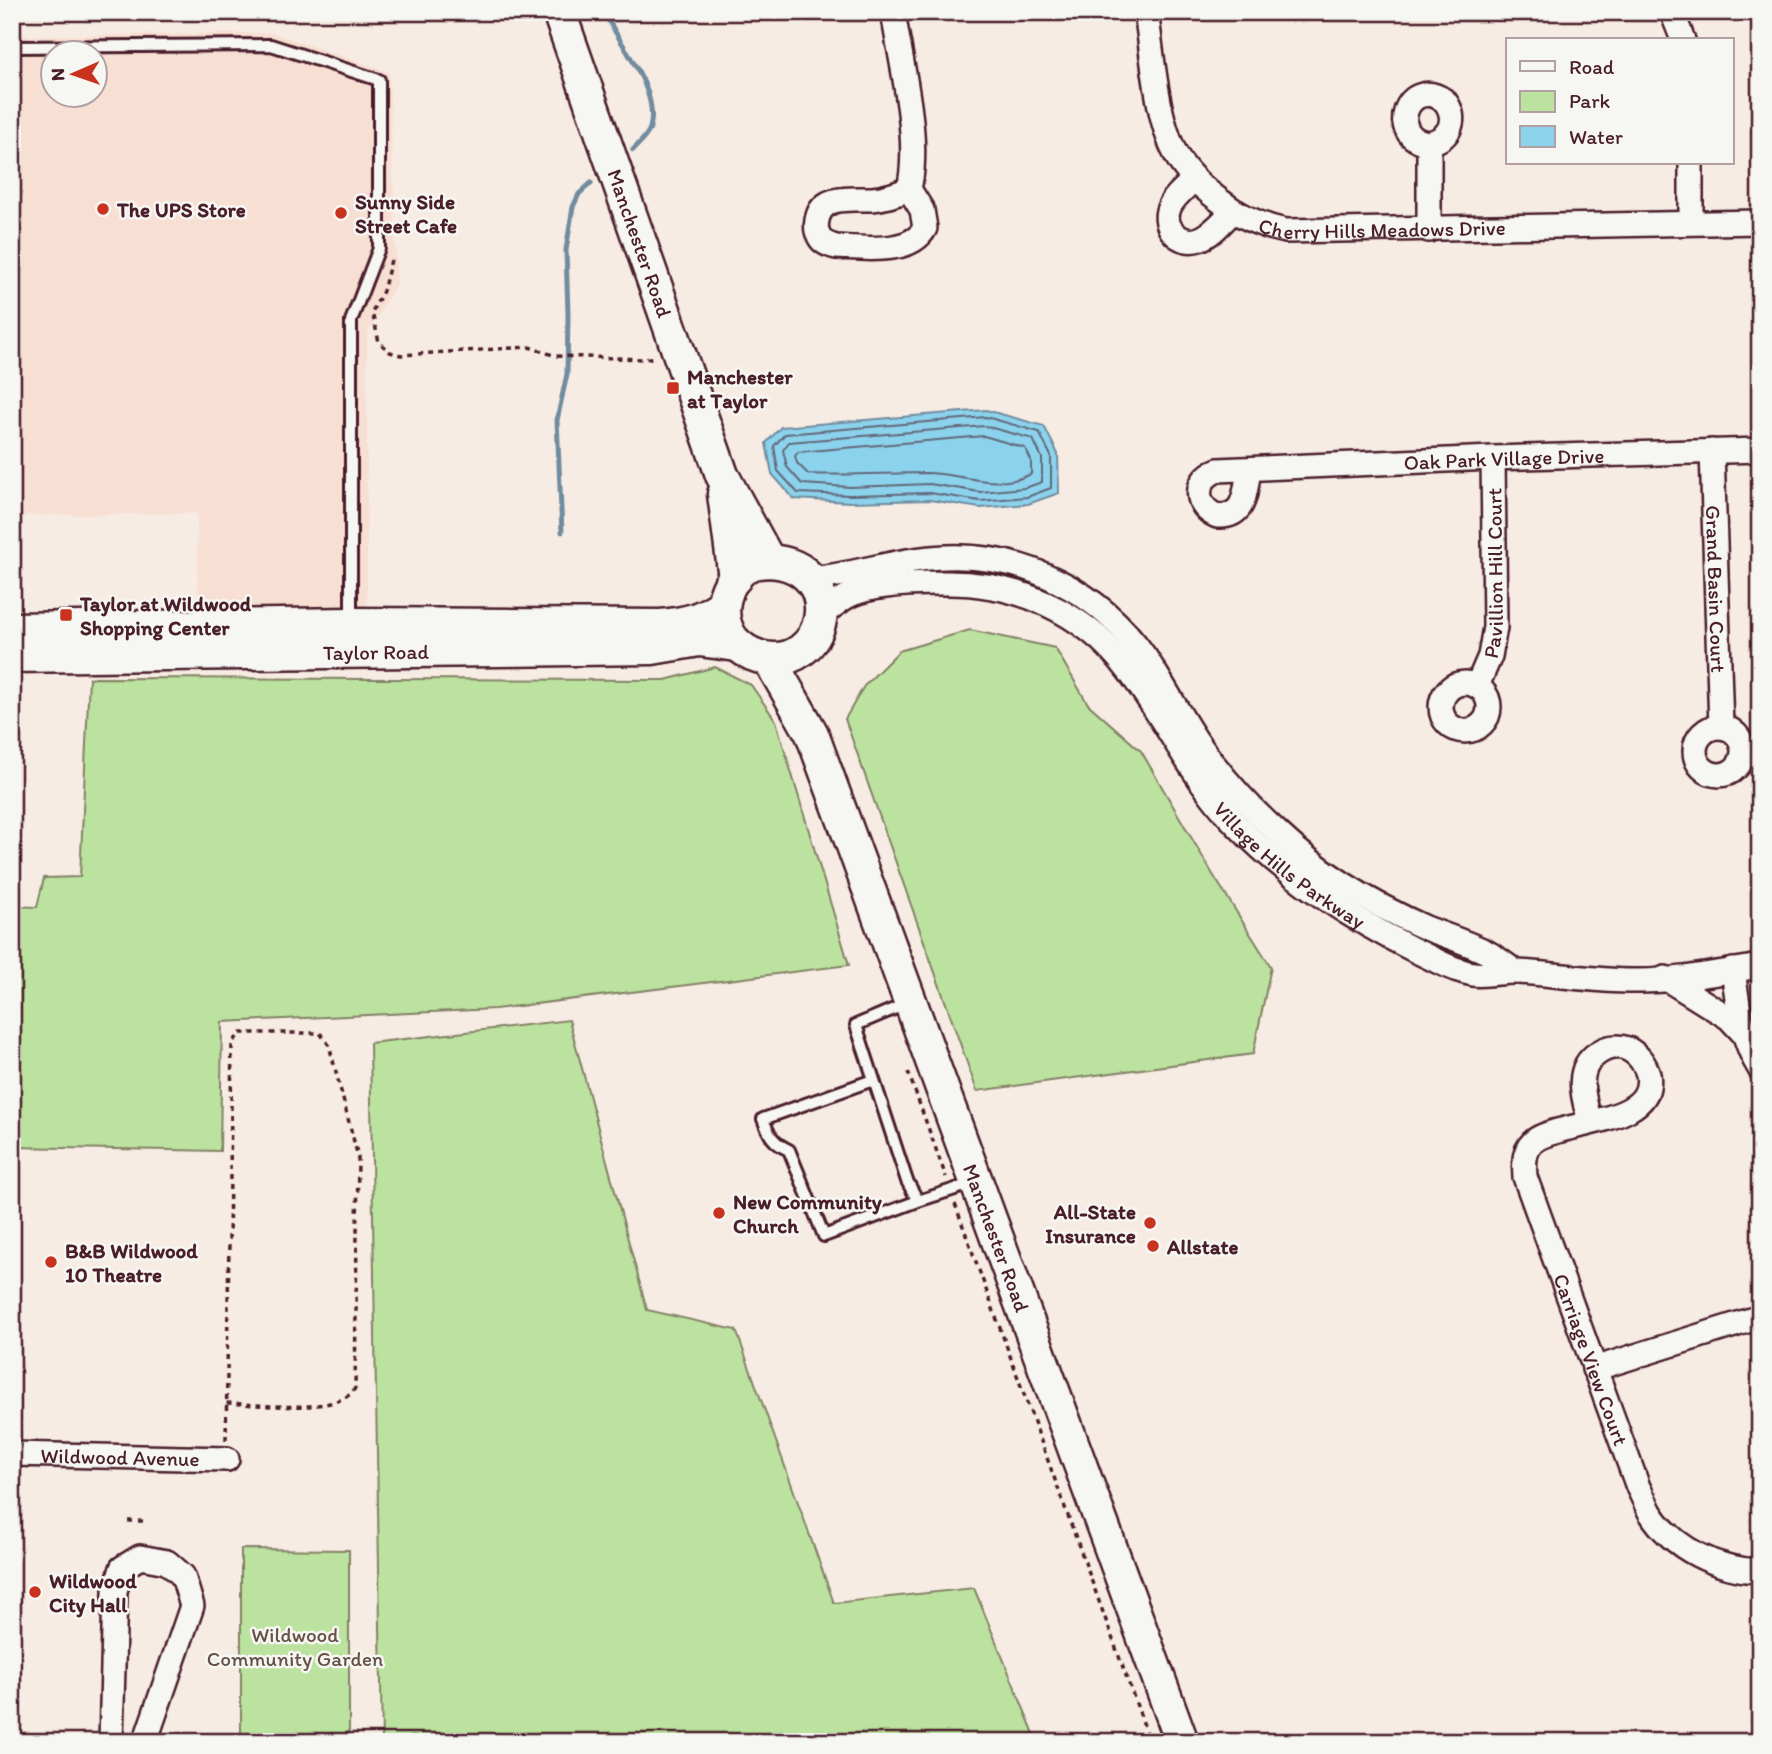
<svg xmlns="http://www.w3.org/2000/svg" width="1772" height="1754" font-family="Itim,sans-serif">
<rect width="100%" height="100%" fill="#f7ece4"/>
<filter id="ink" filterUnits="userSpaceOnUse"><feTurbulence type="fractalNoise" baseFrequency=".0143" numOctaves="2"/><feDisplacementMap in="SourceGraphic" scale="14" xChannelSelector="R" yChannelSelector="G"/><feConvolveMatrix kernelMatrix="1 2 1 2 8 2 1 2 1" color-interpolation-filters="sRGB"/></filter>
<g filter="url(#ink)">
<path fill="#f8dfd4" fill-rule="evenodd" d="M274 33 389 72 397 283 367 334V607L198 610 197 513 12 516V36ZM52 52H94V94H52Z"/>
<path fill="#bbe39f" stroke="#828165" stroke-width="2" d="M970 630 1055 648 1088 704 1141 751 1212 873 1271 967 1253 1054 977 1091 845 719 864 686 899 651Z
M715 667 751 685 776 721 849 965 495 1009 222 1022 220 1151 12 1147V906L37 907 44 878 80 877 89 678 665 680Z
M569 1020 647 1310 736 1330 834 1603 974 1588 1037 1741 382 1742 370 1043Z
M241 1549 349 1550V1742H241Z"/>
<path fill="#8bd3ed" stroke="#718b9f" stroke-width="2" d="M986 410 1044 426 1058 454 1059 493 1028 504 980 508 930 500 850 502 794 499 772 474 766 443 781 427Z"/>
<g fill="none" stroke-linecap="round" stroke-linejoin="round">
<path stroke="#646779" stroke-width="2" d="M986 417 1039 432 1051 456V488L1027 497 980 501 930 493 850 495 798 493 778 471 774 446 785 434Z
M985 426 1033 439 1042 458V482L1025 488 980 492 930 484 850 487 802 484 787 467 783 450 789 442Z
M984 436 1025 448 1031 460V474C998 491 963 474 929 473 888 473 848 476 808 474L797 463 795 456 798 452Z"/>
<path stroke="#718b9f" stroke-width="5" d="M604 12C620 45 660 90 650 128 648 136 639 143 633 150
M562 532 557 420 567 374 568 315 566 250 573 207 579 194 591 183"/>
<defs>
<path id="lane" d="M12 47 271 45 379 80V248L351 321V623
M908 1003 856 1025 907 1181 918 1201 974 1183
M873 1080 763 1119C769 1135 773 1143 789 1150L824 1236 918 1201"/>
<g id="street">
<path d="M893 12C901 64 921 139 909 189L922 210 925 228C911 255 863 248 836 247 829 245 822 243 819 236 816 231 816 225 817 220 822 193 853 200 872 199 885 198 897 194 909 189"/>
<path id="s1" d="M1146 12C1153 55 1156 121 1178 158 1188 175 1203 188 1219 200 1239 216 1261 226 1286 231L1760 222"/>
<path d="M1672 12 1683 40"/>
<path d="M1429 143C1385 139 1407 74 1445 101 1458 119 1451 138 1429 143V230"/>
<path d="M1194 179C1186 188 1173 197 1169 208 1161 227 1181 246 1199 239 1212 235 1223 221 1233 211"/>
<path d="M1691 222V163"/>
<path id="s2" d="M1712 451 1721 727"/>
<path id="s3" d="M1249 469C1245 492 1246 518 1217 516 1193 506 1194 479 1218 470L1493 458 1760 450"/>
<path d="M810 579C856 575 900 558 946 557 1026 554 1100 592 1145 657 1164 685 1179 715 1198 743 1221 776 1249 807 1279 834 1320 873 1374 905 1426 928 1444 935 1462 941 1480 949 1493 954 1504 964 1516 972"/>
<path id="s4" d="M821 615C830 609 839 601 848 596 872 584 915 583 941 583 1015 581 1084 611 1129 671 1167 721 1192 779 1237 825 1293 883 1364 927 1437 961 1447 966 1462 972 1473 974 1488 976 1503 971 1518 972 1558 974 1598 982 1639 981 1679 981 1720 972 1760 966"/>
<circle cx="1465" cy="707" r="24"/>
<path id="s5" d="M1477 686 1490 656 1495 627 1493 458"/>
<circle cx="1719" cy="751" r="24"/>
<path d="M1733 970C1738 1005 1741 1039 1760 1069"/>
<path d="M1665 978 1729 1018 1743 1033"/>
<path id="s6" d="M1590 1122C1584 1099 1573 1069 1598 1053 1607 1047 1618 1045 1628 1049 1638 1054 1645 1064 1648 1074 1657 1124 1566 1121 1537 1139 1523 1148 1524 1163 1525 1177L1638 1487C1642 1495 1646 1504 1650 1512 1673 1549 1718 1570 1760 1571"/>
<path d="M1594 1369 1760 1317"/>
<path id="s7" d="M12 1454 227 1459"/>
<path d="M111 1742 115 1591 122 1568 140 1557 167 1562 183 1576 192 1606 145 1742"/>
</g>
<g id="secondary">
<path id="s8" d="M559 12 722 475 769 561"/>
<path d="M724 494 735 578"/>
<path d="M769 561C851 566 827 675 760 657 750 654 740 648 733 640 715 616 723 581 748 565 753 562 762 562 769 561Z"/>
<path d="M12 629 351 624 661 626C688 623 701 620 723 605"/>
<path id="s9" d="M12 656 652 648 699 640 737 645"/>
<path id="s10" d="M769 659 812 734 1182 1742"/>
</g>
</defs>
<use href="#lane" stroke="#4a1f2b" stroke-width="16"/>
<use href="#street" stroke="#4a1f2b" stroke-width="28"/>
<use href="#secondary" stroke="#4a1f2b" stroke-width="37"/>
<path stroke="#4a1f2b" stroke-width="3.5" stroke-dasharray="5 5" stroke-linecap="butt" d="M391 260 383 291 372 312 379 342 390 352 401 355 529 347 556 356 645 359 655 357
M908 1072 946 1177
M955 1204 1150 1742
M226 1440 232 1043 241 1033H320L329 1045 358 1157 355 1388C341 1416 254 1404 226 1403
M128 1521H147"/>
<use href="#lane" stroke="#f6f6f2" stroke-width="10"/>
<use href="#street" stroke="#f6f6f2" stroke-width="23"/>
<use href="#secondary" stroke="#f6f6f2" stroke-width="32"/>
</g>
</g>
<g fill="#c8321e" stroke="#f6f6f2" stroke-width="2.5">
<circle cx="103" cy="209" r="7"/>
<circle cx="341" cy="213" r="7"/>
<rect x="666" y="381" width="14" height="14" rx="3.5"/>
<rect x="59" y="608" width="14" height="14" rx="3.5"/>
<circle cx="719" cy="1213" r="7"/>
<circle cx="1150" cy="1223" r="7"/>
<circle cx="1153" cy="1246" r="7"/>
<circle cx="51" cy="1262" r="7"/>
<circle cx="35" cy="1592" r="7"/>
</g>
<g text-anchor="middle" dominant-baseline="central" stroke-width="5" stroke-linejoin="round" paint-order="stroke">
<g font-size="21" font-weight="bold" fill="#4a1f2b" stroke="#f6f6f2" text-anchor="start">
<text x="355" y="201">Sunny Side<tspan x="355" dy="24">Street Cafe</tspan></text>
<text x="117" y="209">The UPS Store</text>
<text x="687" y="376">Manchester<tspan x="687" dy="24">at Taylor</tspan></text>
<text x="80" y="603">Taylor at Wildwood<tspan x="80" dy="24">Shopping Center</tspan></text>
<text x="733" y="1201">New Community<tspan x="733" dy="24">Church</tspan></text>
<text x="1136" y="1211" text-anchor="end">All-State<tspan x="1136" dy="24">Insurance</tspan></text>
<text x="1167" y="1246">Allstate</text>
<text x="65" y="1250">B&amp;B Wildwood<tspan x="65" dy="24">10 Theatre</tspan></text>
<text x="49" y="1580">Wildwood<tspan x="49" dy="24">City Hall</tspan></text>
</g>
<g font-size="21" fill="#4a1f2b" stroke="#f6f6f2">
<text stroke="none"><textPath href="#s1" startOffset="380">Cherry Hills Meadows Drive</textPath></text>
<text stroke="none"><textPath href="#s8" startOffset="245">Manchester Road</textPath></text>
<text stroke="none"><textPath href="#s3" startOffset="413">Oak Park Village Drive</textPath></text>
<text stroke="none"><textPath href="#s5" startOffset="116">Pavillion Hill Court</textPath></text>
<text stroke="none"><textPath href="#s2" startOffset="138">Grand Basin Court</textPath></text>
<text stroke="none"><textPath href="#s9" startOffset="364">Taylor Road</textPath></text>
<text stroke="none"><textPath href="#s4" startOffset="598">Village Hills Parkway</textPath></text>
<text stroke="none"><textPath href="#s10" startOffset="623">Manchester Road</textPath></text>
<text stroke="none"><textPath href="#s6" startOffset="516">Carriage View Court</textPath></text>
<text stroke="none"><textPath href="#s7" startOffset="108">Wildwood Avenue</textPath></text>
</g>
<g font-size="21" fill="#665048" stroke="#f6f6f2">
<text x="295" y="1634">Wildwood<tspan x="295" dy="24">Community Garden</tspan></text>
</g>
</g>
<rect width="1772" height="1754" fill="none" stroke="#f6f6f2" stroke-width="42"/>
<rect x="21" y="21" width="1730" height="1712" fill="none" stroke="#4a1f2b" stroke-width="2.5" filter="url(#ink)"/>
<rect x="1506" y="38" width="228" height="126" fill="#f6f6f2" stroke="#b1a0a2" stroke-width="2"/>
<rect x="1520" y="61" width="35" height="10" fill="#f6f6f2" stroke="#b1a0a2" stroke-width="2"/>
<text x="1569" y="74" font-size="21" fill="#4a1f2b">Road</text>
<rect x="1520" y="91" width="35" height="21" fill="#bbe39f" stroke="#b1a0a2" stroke-width="2"/>
<text x="1569" y="108" font-size="21" fill="#4a1f2b">Park</text>
<rect x="1520" y="126" width="35" height="21" fill="#8bd3ed" stroke="#b1a0a2" stroke-width="2"/>
<text x="1569" y="144" font-size="21" fill="#4a1f2b">Water</text>
<g transform="translate(74 74) rotate(268)"><circle r="33" fill="#f6f6f2" stroke="#b1a0a2" stroke-width="2"/>
<path d="M0-5L12 26L0 18L-12 26Z" fill="#c8321e"/>
<text y="-10" font-size="19" font-weight="bold" text-anchor="middle" fill="#4a1f2b">N</text>
</g>
</svg>
